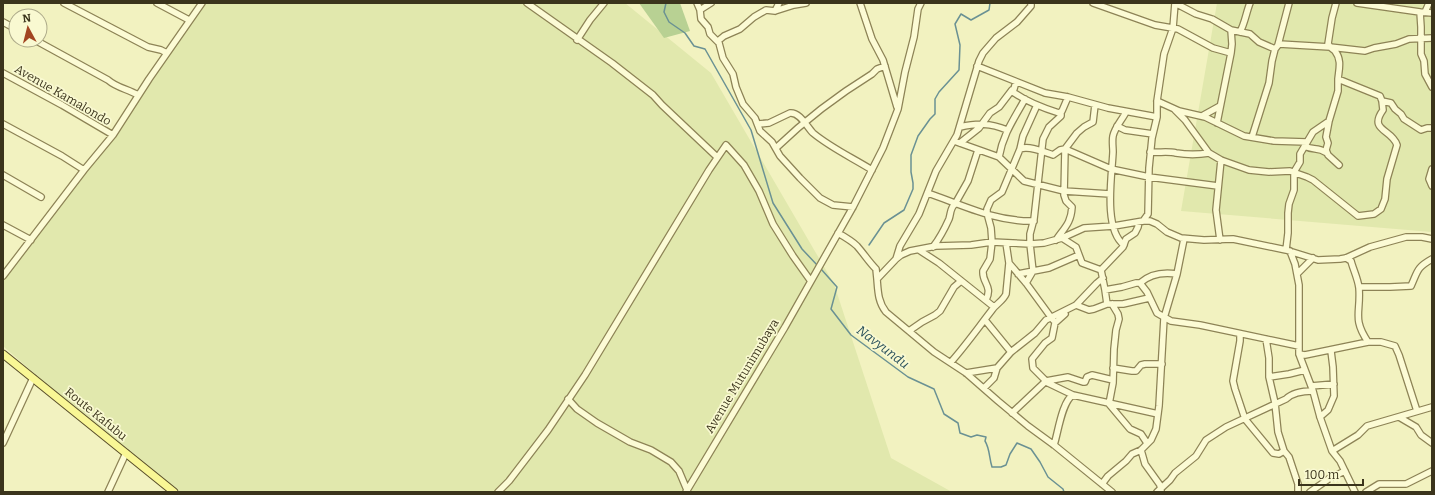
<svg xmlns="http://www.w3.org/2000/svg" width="1435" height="495" font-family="Bitter,serif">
<rect width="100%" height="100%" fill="#f2f2c0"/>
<path fill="#e1e8ad" d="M201 3H625L711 73 834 284 891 458 952 492H169L3 346V275L92 159Z
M1217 3H1432V232L1181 211Z"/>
<path fill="#b8d193" d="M639 3H680L690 31 664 38Z"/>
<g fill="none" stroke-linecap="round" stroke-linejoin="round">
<path stroke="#6a9193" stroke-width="1.5" d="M666 3 664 12 669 22 685 33 694 46 705 49 751 130 773 203 802 249 818 266
M869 245 884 223 904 210 913 189V183L911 172V155L918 136 930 119 935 114V99L939 92 959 70 960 45 955 24 961 14 971 20 989 10 990 3
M821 269 837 287 831 309 851 335 908 377 934 389 944 414 958 423 960 433 971 437 977 435 986 437 985 441C990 449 989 458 992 467H1001L1006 465 1010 454 1017 443 1031 449 1040 462 1048 477 1063 489 1064 492"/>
<defs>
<path id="minor" d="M64 3 148 47 161 50 167 53
M157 3 189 20
M527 3 612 63 653 95 662 105 717 157
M697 3 700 10 701 19 708 27 710 34 719 43 723 58 733 74 736 87 743 104 755 118 760 131 772 142 780 156 800 178 820 198 833 205 853 207
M860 3 872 39 883 60 897 107
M1093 3 1155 25 1178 29 1213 48 1231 53
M1175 3 1196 14 1212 19 1231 30 1250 34 1259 42 1275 49 1279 44 1330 47 1365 51 1374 48 1396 44 1409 39 1432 38
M1357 3 1420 12 1421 27V54L1424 61 1425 74 1432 87
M700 10 711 3
M775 11 779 3
M1420 12 1432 13
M1425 12 1429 3
M3 22 16 29
M1240 32C1245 23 1246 13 1250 3
M35 40 108 80C117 88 128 89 138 95
M577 40 590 20 604 3
M718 41 724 36 740 29 754 17 766 10 775 11 794 5 806 3
M1278 45 1289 3
M977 66 1045 93 1068 97 1108 108 1157 117
M3 73 62 105 113 135
M1016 82 1013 92C1027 102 1043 108 1059 113L1062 111 1068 97
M1157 101 1179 111 1205 117 1244 136 1274 141 1307 142
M1382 101 1391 103 1395 109 1401 114 1404 119 1421 130 1427 128H1432
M1175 110 1185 120 1209 153 1221 160 1249 170 1269 172 1290 171 1307 177 1313 180 1358 216 1374 214 1381 209 1385 199 1387 179 1397 145C1392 129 1368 131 1383 110L1382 101 1380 96 1338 79C1339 69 1342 60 1335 51 1332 49 1330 47 1328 44L1332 18 1336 3
M1202 116 1220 106
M1329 121 1326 137 1328 143 1326 150 1328 155 1339 165
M1217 123 1231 53 1232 44 1231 30
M3 124 62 156 84 170
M758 124 769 123 790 113C800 112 807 127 813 133 831 148 853 158 872 170
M1117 126 1125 130 1153 134
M960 127C977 123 990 123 1007 130
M1252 137 1269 83 1272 61 1275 49
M954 141 999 157 1024 181 1064 191 1110 194
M960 143 979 128 990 113 999 107 1012 90
M1305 146C1313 151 1317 146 1327 153
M776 148C805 120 838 95 872 74L877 69 885 66
M1020 149 1023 136 1037 105
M1150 152C1158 153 1168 151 1176 153 1188 155 1197 155 1209 153
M999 157C1003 134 1014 119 1025 99
M1432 169 1429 179 1432 186
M3 175 41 197
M928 193C962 205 996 222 1034 221
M1143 221 1148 214 1149 168 1152 138 1157 117V101L1164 54 1173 28 1175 3
M3 225 31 240
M838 233C845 237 852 241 857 246 864 254 869 262 876 269L877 279
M1062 238 1076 247 1082 263 1101 270 1105 290 1122 287 1136 283H1140L1147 292 1157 313 1171 321 1200 325 1299 346
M1056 240C1065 227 1071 223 1072 207L1066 201 1064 195 1065 149 1077 133 1084 127 1093 122 1095 105
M1220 240 1216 210 1221 160
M1006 243 1009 263 1026 283 1053 320
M1124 245C1103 229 1112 175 1113 152 1113 147 1112 141 1113 136 1115 127 1122 120 1126 112
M933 247C939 239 945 228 949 219 951 213 950 208 955 204L968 181 978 150
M919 250 939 263 994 307
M1286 250 1288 233V213L1289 204 1294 190V172L1300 162V154L1313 132 1329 121 1338 91V79
M1290 251 1295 264 1299 285V354L1313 391 1320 417 1332 451 1340 461 1355 492
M1346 258 1351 261C1353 269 1358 279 1359 288 1361 313 1352 318 1368 342
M896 259 900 246 919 214 936 171 957 135 979 61 983 53 996 38 1017 22 1031 6V3
M1101 270 1123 247 1126 239 1135 233 1138 227 1139 222
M1298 273 1313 258
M1018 274 1049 268 1079 255
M3 276 84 170 113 135 149 79 202 3
M1026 283 1033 271 1030 244V234L1034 219 1043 139 1049 127 1061 116V113
M1140 283C1150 274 1164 272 1177 274
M1359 287H1390L1411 286C1418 271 1416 268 1432 259
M1105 290 1107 304
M986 300C993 286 982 283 983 271L990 259 992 242 991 228 987 213V209L991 200 1002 192 1020 149C1029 145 1044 152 1053 155L1060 150 1065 149 1111 169 1149 177 1218 186
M1112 304 1118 314 1119 319 1116 330 1114 349 1113 383 1109 404 1130 429 1141 434 1147 443
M1076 305 1089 310 1094 309 1107 304H1123L1149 298
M985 320 1011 352
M909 331 922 322 935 315 940 311 954 287 961 281
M1240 334V341L1233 381 1235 389 1245 419 1273 453 1279 454 1284 451
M1266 339 1269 358V377L1275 403 1278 432 1284 451 1289 457 1298 484V492
M1299 354 1305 355 1368 342H1381L1395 346 1399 355 1417 411
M951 362C966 345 978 328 992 310 996 304 1003 301 1006 294L1009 263
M1113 368 1132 371H1136L1141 365 1145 364H1162
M966 373 997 368 1011 352 1035 333 1046 320 1076 305 1097 283 1103 278
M1269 377 1289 374 1305 370
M1046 381 1068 377 1083 382H1085L1087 377 1092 375 1113 380
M1046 382 1073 395
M1311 386 1334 384
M984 388 994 378 997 368
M568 399 577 409 597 423 630 442 651 450 671 462 679 471 687 490
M1012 413 1046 381 1033 368 1032 359 1045 343 1052 338 1055 323 1065 314
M1320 417 1328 410 1334 396 1333 367 1331 351
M1399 417 1416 427 1421 435 1432 443
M3 443 33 378
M1054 445C1058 433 1062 401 1073 395L1158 414
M1141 450 1145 464 1160 485 1161 491
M1332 451 1358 435 1367 426 1432 407
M1102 484 1108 476 1126 461 1132 454 1141 450 1151 440 1156 429 1159 406 1164 318 1177 274 1184 239
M108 492 126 453
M498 492 509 481 548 430 585 375 709 170 726 145 744 165 759 191 773 224 793 256 810 280
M686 492 785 327 853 207 883 148 898 109 905 72 914 37 918 9 921 3
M1112 492 1054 445 1028 426 998 401 966 373 934 352 886 312C878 302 878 291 877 279L896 259 901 255 910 251 936 246 971 245 992 242 1030 244 1044 243 1062 238 1084 228 1114 226 1143 221H1150L1157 224 1167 232 1181 238 1204 240 1233 239 1286 250 1318 260 1340 259 1346 258 1370 247 1406 237H1422L1432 239
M1157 492 1170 480 1175 473 1196 456 1206 440 1226 427 1286 399C1293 392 1304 391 1313 391
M1310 492 1330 478 1345 471
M1366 492 1379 484H1406L1432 471"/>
<path id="major" d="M3 354 174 492"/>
</defs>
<use href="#minor" stroke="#8d8356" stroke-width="8"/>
<use href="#major" stroke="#5a4f2b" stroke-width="9"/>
<use href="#minor" stroke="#fcfbd5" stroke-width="5.5"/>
<use href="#major" stroke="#f9f795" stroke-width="7"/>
</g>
<g text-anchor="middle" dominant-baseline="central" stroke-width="3.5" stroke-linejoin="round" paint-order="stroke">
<g font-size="12" fill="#3b341c" stroke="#f9f9d1">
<text transform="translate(63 95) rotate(30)">Avenue Kamalondo</text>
<text transform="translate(742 376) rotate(-59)">Avenue Mutunimubaya</text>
<text transform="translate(96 414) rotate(39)">Route Kafubu</text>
</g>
<g font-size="13" font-style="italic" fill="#2a515c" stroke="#f9f9d1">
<text transform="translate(883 347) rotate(37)">Navyundu</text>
</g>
</g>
<rect width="1435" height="495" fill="none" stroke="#3b341c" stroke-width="8"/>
<g transform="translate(28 28) rotate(353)"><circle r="19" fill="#f9f9d1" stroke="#adaa89"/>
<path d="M0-3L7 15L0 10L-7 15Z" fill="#a24521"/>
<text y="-6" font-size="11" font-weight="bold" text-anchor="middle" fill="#3b341c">N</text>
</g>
<path d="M1299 479v6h64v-6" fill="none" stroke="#3b341c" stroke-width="2"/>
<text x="1305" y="479" font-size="12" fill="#3b341c" stroke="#f9f9d1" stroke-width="3" paint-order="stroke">100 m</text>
</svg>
